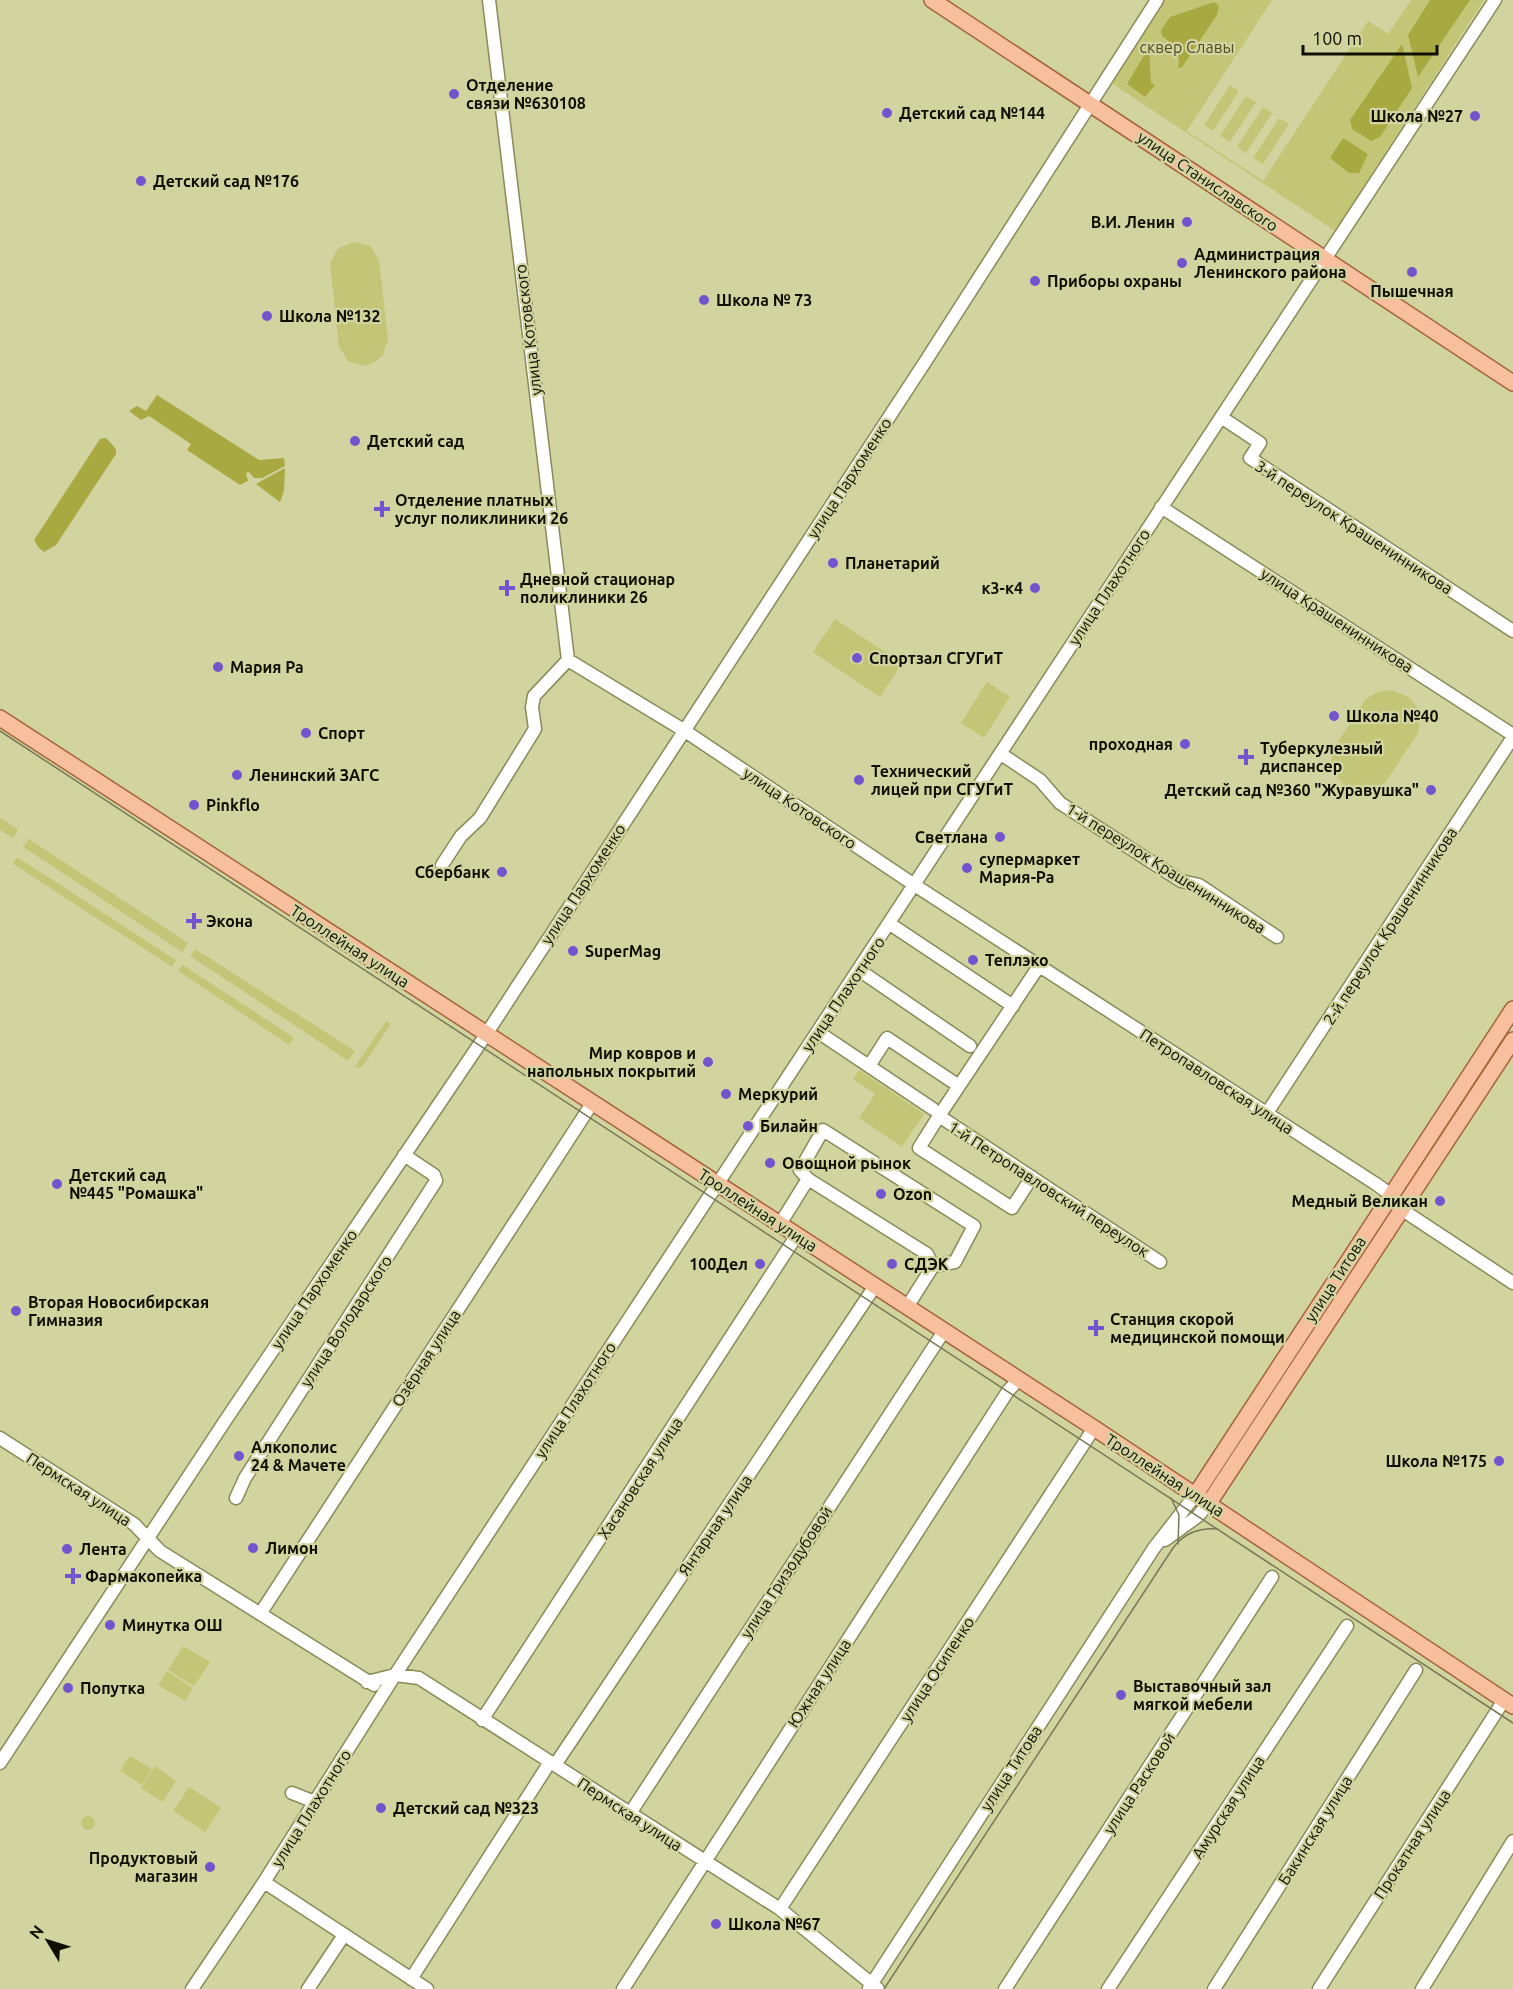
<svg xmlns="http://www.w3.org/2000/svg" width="1513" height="1989" font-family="Ubuntu,sans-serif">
<rect width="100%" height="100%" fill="#d2d4a0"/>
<path fill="#c4c677" d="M1164 0H1272L1187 131 1263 181 1368 21 1388 34 1411 0H1484L1335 231 1110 82Z
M1230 85 1239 91 1213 131 1204 125Z
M1246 96 1256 102 1230 142 1220 136Z
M1263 107 1272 113 1246 153 1237 147Z
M1279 118 1289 124 1263 164 1253 158Z
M354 242 370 246 379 260 388 339 383 355 375 362 364 366 348 361 339 347 330 263 338 248Z
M835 619 902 663 880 697 813 652Z
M987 682 1010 697 984 738 961 723Z
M1391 690 1409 697 1417 707 1420 720 1418 733 1385 783 1367 792 1348 789 1334 775 1331 762 1333 749 1366 699 1378 692Z
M0 818 18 829 13 838 0 830Z
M29 839 188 943 182 952 23 847Z
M17 857 176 960 172 967 13 864Z
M195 949 355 1051 348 1061 190 956Z
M183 965 294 1038 289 1045 178 971Z
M386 1021 391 1024 362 1067 354 1068Z
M859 1070 924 1114 902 1147 859 1118 875 1094 853 1079Z
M183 1646 210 1662 194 1686 168 1670Z
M167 1671 193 1688 185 1701 158 1685Z
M130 1756 152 1769 142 1785 120 1771Z
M155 1766 176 1781 163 1802 141 1788Z
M189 1787 221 1808 205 1832 173 1811Z
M81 1823a7 7 0 1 1 14 0a7 7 0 1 1-14 0Z"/>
<path fill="#a8a941" d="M1430 0H1470L1418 77 1408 35Z
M1214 2 1219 6 1217 15 1182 67 1178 68C1181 52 1175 46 1162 36L1161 30 1170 17Z
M1402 44 1412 88 1380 137 1371 141 1352 129 1350 120Z
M1149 47 1151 83 1155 85 1145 97 1127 84Z
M1343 138 1368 154 1359 173H1349L1330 158Z
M157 395 259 460 284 458 285 466 262 478H254L249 472 246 473 248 481 240 485 187 450 191 444 149 416 141 420 129 411 137 406 146 411Z
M106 438 116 449V454L56 545 44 552 38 547 34 540 100 439Z
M285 468 284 491 280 502 256 484Z"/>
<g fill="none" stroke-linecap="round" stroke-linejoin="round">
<defs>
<path id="minor" d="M489 0 568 660
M1221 417 1260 443 1250 458 1513 631
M1161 507 1513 735
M568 660 685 731 916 886 1376 1184 1390 1194 1401 1209 1513 1283
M1001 754 1040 780 1060 803 1181 881 1199 885 1277 937
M442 865 461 836 480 818 535 729 532 707 534 696 568 660
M890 924 1013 1006
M1039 966 939 1116 1160 1262
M859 970 970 1046
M818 1032 933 1109
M869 1066 887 1038 959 1086
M1267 1113 1513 737
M939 1116 919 1148 1012 1208 1032 1177
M808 1179 800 1170 823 1130 974 1226 955 1262 933 1266
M780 1224 808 1179 927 1254 933 1266 907 1307
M0 1438 134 1524 160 1551 374 1685
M236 1498 245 1478 436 1181 434 1175 404 1155
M1165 1540 1198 1516 1209 1503
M260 1614 593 1102
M367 1682 395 1675 419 1678 780 1909 878 1989
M482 1720 797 1235
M0 1763 225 1421 487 1033 927 359 1157 0
M555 1765 875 1286
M292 1793 315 1802
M629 1815 944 1331
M264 1882 427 1989
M780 1909 1094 1428
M411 1979 550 1762
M869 1988 1154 1548 1196 1494
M192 1989 264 1882 395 1675 1495 0
M308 1989 344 1935
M623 1989 1008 1391 1019 1379
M1005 1989 1272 1577
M1108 1989 1347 1626
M1214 1989 1416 1670
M1319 1989 1504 1700
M1422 1989 1513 1841"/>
<path id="major" d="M932 0 1513 383
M0 718 1094 1428 1513 1706
M1196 1494 1513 1009
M1209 1503 1513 1040"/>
</defs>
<use href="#minor" stroke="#898a58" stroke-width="15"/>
<use href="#major" stroke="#a3653c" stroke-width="18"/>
<use href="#minor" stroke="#fff" stroke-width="12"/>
<use href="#major" stroke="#f8bf9e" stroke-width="15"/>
<path stroke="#787956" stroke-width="1.5" d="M0 731 1513 1723
M1171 1498 1179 1515 1178 1544
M884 1989 1173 1548C1183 1534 1199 1527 1218 1529"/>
</g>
<g fill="#7154ce" stroke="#d2d4a0" stroke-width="2">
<circle cx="454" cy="94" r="6"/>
<circle cx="887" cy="113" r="6"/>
<circle cx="1475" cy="116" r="6"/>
<circle cx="141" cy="181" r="6"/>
<circle cx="1187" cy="222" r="6"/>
<circle cx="1182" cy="263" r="6"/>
<circle cx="1412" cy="272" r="6"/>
<circle cx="1035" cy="281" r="6"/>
<circle cx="704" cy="300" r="6"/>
<circle cx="267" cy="316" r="6"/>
<circle cx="355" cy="441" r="6"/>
<path d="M379 500h6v6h6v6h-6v6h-6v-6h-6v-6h6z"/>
<circle cx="833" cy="563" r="6"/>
<path d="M504 579h6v6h6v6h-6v6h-6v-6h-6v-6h6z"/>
<circle cx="1035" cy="588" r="6"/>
<circle cx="857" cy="658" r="6"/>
<circle cx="218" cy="667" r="6"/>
<circle cx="1334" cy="716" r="6"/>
<circle cx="306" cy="733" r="6"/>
<circle cx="1185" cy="744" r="6"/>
<path d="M1243 748h6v6h6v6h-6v6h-6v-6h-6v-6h6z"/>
<circle cx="237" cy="775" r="6"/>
<circle cx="859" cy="780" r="6"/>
<circle cx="1431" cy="790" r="6"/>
<circle cx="194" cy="805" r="6"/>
<circle cx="1000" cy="837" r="6"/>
<circle cx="967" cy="868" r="6"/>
<circle cx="502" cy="872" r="6"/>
<path d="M191 912h6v6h6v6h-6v6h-6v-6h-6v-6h6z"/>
<circle cx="573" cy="951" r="6"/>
<circle cx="973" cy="960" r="6"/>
<circle cx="708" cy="1062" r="6"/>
<circle cx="726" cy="1094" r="6"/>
<circle cx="748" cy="1126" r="6"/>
<circle cx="770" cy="1163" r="6"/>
<circle cx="57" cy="1184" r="6"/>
<circle cx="881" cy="1194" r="6"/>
<circle cx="1440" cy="1201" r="6"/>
<circle cx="760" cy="1264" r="6"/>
<circle cx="892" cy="1264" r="6"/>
<circle cx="16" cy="1311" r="6"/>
<path d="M1093 1319h6v6h6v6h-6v6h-6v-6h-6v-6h6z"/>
<circle cx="239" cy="1456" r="6"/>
<circle cx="1499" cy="1461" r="6"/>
<circle cx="253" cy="1548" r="6"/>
<circle cx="67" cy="1549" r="6"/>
<path d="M70 1567h6v6h6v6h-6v6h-6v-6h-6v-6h6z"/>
<circle cx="110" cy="1625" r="6"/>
<circle cx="68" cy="1688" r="6"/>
<circle cx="1121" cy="1695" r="6"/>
<circle cx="381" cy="1808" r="6"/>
<circle cx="210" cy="1867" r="6"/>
<circle cx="716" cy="1924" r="6"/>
</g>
<g text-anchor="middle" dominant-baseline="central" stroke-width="4.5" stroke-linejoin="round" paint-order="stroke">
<g font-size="16" fill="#4d4e23" stroke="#d2d4a0">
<text x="1187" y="47">сквер Славы</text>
</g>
<g font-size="16" font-weight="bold" fill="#0f0f00" stroke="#d2d4a0" text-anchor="start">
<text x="466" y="85">Отделение<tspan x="466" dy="18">связи №630108</tspan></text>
<text x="899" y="113">Детский сад №144</text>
<text x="1463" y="116" text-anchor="end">Школа №27</text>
<text x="153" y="181">Детский сад №176</text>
<text x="1175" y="222" text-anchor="end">В.И. Ленин</text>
<text x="1194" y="254">Администрация<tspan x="1194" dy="18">Ленинского района</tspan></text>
<text x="1047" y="281">Приборы охраны</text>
<text x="1412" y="291" text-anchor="middle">Пышечная</text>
<text x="716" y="300">Школа № 73</text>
<text x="279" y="316">Школа №132</text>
<text x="367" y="441">Детский сад</text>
<text x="395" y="500">Отделение платных<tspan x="395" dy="18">услуг поликлиники 26</tspan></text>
<text x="845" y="563">Планетарий</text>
<text x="520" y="579">Дневной стационар<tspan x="520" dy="18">поликлиники 26</tspan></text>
<text x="1023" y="588" text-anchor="end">к3-к4</text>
<text x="869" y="658">Спортзал СГУГиТ</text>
<text x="230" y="667">Мария Ра</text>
<text x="1346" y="716">Школа №40</text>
<text x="318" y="733">Спорт</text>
<text x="1173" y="744" text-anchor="end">проходная</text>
<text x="1260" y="748">Туберкулезный<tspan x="1260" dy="18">диспансер</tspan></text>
<text x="871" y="771">Технический<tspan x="871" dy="18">лицей при СГУГиТ</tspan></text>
<text x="249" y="775">Ленинский ЗАГС</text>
<text x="1419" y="790" text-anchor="end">Детский сад №360 "Журавушка"</text>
<text x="206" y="805">Pinkflo</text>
<text x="988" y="837" text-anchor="end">Светлана</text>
<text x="979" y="859">супермаркет<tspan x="979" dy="18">Мария-Ра</tspan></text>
<text x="490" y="872" text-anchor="end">Сбербанк</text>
<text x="206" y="921">Экона</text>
<text x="585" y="951">SuperMag</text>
<text x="985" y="960">Теплэко</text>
<text x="696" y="1053" text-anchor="end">Мир ковров и<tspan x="696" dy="18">напольных покрытий</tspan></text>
<text x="738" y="1094">Меркурий</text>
<text x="760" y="1126">Билайн</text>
<text x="782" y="1163">Овощной рынок</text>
<text x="69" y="1175">Детский сад<tspan x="69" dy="18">№445 "Ромашка"</tspan></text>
<text x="893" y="1194">Ozon</text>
<text x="1428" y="1201" text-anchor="end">Медный Великан</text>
<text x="748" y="1264" text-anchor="end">100Дел</text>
<text x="904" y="1264">СДЭК</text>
<text x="28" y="1302">Вторая Новосибирская<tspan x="28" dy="18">Гимназия</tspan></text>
<text x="1110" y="1319">Станция скорой<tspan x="1110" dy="18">медицинской помощи</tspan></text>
<text x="251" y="1447">Алкополис<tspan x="251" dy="18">24 &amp; Мачете</tspan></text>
<text x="1487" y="1461" text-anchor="end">Школа №175</text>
<text x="265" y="1548">Лимон</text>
<text x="79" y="1549">Лента</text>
<text x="85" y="1576">Фармакопейка</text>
<text x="122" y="1625">Минутка ОШ</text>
<text x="1133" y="1686">Выставочный зал<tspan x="1133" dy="18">мягкой мебели</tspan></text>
<text x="80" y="1688">Попутка</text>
<text x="393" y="1808">Детский сад №323</text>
<text x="198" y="1858" text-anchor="end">Продуктовый<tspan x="198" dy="18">магазин</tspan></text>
<text x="728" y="1924">Школа №67</text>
</g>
<g font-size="16" fill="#0f0f00" stroke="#d2d4a0">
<text transform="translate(1208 181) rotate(34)">улица Станиславского</text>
<text transform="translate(528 330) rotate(-97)">улица Котовского</text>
<text transform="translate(849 478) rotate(-57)">улица Пархоменко</text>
<text transform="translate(1354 527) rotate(33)">3-й переулок Крашенинникова</text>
<text transform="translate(1109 587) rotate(-57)">улица Плахотного</text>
<text transform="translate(1337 620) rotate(33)">улица Крашенинникова</text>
<text transform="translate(800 808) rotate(34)">улица Котовского</text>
<text transform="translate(1166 868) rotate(32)">1-й переулок Крашенинникова</text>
<text transform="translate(583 884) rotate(-57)">улица Пархоменко</text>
<text transform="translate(1390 926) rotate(-57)">2-й переулок Крашенинникова</text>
<text transform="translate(350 946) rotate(33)">Троллейная улица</text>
<text transform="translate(843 994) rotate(-56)">улица Плахотного</text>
<text transform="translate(1217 1081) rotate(33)">Петропавловская улица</text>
<text transform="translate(1049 1189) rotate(33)">1-й Петропавловский переулок</text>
<text transform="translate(758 1210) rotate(33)">Троллейная улица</text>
<text transform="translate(1335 1279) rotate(-57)">улица Титова</text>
<text transform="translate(314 1289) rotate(-56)">улица Пархоменко</text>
<text transform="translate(346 1321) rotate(-57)">улица Володарского</text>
<text transform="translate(426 1358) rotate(-57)">Озёрная улица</text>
<text transform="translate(575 1400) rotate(-57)">улица Плахотного</text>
<text transform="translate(1165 1475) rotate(33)">Троллейная улица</text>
<text transform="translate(640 1478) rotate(-57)">Хасановская улица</text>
<text transform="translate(79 1489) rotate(33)">Пермская улица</text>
<text transform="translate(715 1525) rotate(-56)">Янтарная улица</text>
<text transform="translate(786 1572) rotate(-57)">улица Гризодубовой</text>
<text transform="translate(937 1669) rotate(-57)">улица Осипенко</text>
<text transform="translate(819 1683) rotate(-57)">Южная улица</text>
<text transform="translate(1011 1768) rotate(-57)">улица Титова</text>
<text transform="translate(1139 1783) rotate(-57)">улица Расковой</text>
<text transform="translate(1228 1807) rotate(-57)">Амурская улица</text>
<text transform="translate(311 1808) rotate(-58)">улица Плахотного</text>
<text transform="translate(630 1814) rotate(33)">Пермская улица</text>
<text transform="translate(1315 1830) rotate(-58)">Бакинская улица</text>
<text transform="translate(1412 1844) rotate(-57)">Прокатная улица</text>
</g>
</g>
<g transform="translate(48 1941) rotate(308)" stroke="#d2d4a0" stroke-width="4.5" paint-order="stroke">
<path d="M0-4.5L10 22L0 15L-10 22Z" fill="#0f0f00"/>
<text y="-9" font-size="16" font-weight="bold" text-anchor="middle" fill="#0f0f00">N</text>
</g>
<path d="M1303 45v9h134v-9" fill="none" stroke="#0f0f00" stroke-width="3"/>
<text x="1312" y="45" font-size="18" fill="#0f0f00" stroke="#d2d4a0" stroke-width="4.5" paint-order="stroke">100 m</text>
</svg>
